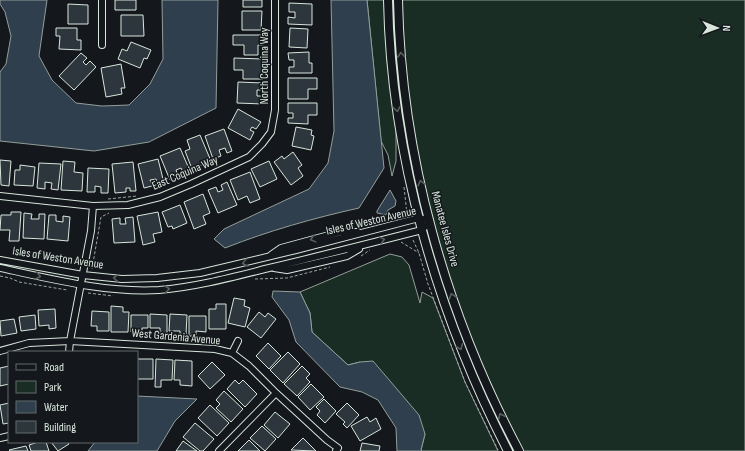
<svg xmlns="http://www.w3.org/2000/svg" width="745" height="451" font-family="'Sofia Sans Condensed',sans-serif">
<rect width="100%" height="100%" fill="#14181c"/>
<path fill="#1a2d24" stroke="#939e99" d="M367 0H384L392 101 396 131V161L392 176 388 155 381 141Z
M398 0H745V451H519L503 421 446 278 412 140Z
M390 254 402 257 409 265 420 303 422 292 433 298 465 382 498 451H422L421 450 425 434 360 362 348 365 312 332 310 313 300 292Z"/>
<path fill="#2f3f4d" stroke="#939e99" d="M0 0H47L39 56 52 80 76 103 102 106 129 105 150 84 163 59 162 0H218L216 108 149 142 94 151 0 141V72L6 64 11 36 5 12 0 4Z
M331 0H367L384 168 359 208C314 218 268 231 225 248L214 239 224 229 309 189 328 163 334 131Z
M390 190 396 201 395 206 388 210 386 215 377 213V211Z
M273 291 300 292 310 313 312 332 348 365 360 362 373 361 419 415 425 434 421 450 422 451H397L396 428 378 400 362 392 340 387 296 342 289 320 272 297Z
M137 396 197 399 175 421 157 451H88L95 442H137Z"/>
<path fill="#2c363c" stroke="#d8e6dc" d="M115 0H136V10H115Z
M243 0H262V7H243Z
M289 3 312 4V25L288 24V17L295 18V12H289Z
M68 4 88 5V24H68Z
M242 11H262L261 30H242Z
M121 15H143L144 36H121Z
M56 28H77V40H81V50L59 49 60 36H56Z
M290 28 308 29 307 48 289 47Z
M233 35H263V45H258V55H244V45H233Z
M131 42 151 50 147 59 144 58 140 68 118 59 122 49 127 51Z
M309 52V63H312V73H289V67H294V60H289L288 53Z
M81 53 87 58 83 62 86 65 90 61 96 67 74 90 59 76Z
M234 58 263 59V79H243V70H234Z
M121 64 125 88H121L122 94 106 97 101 68Z
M288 78H317V89H308V99H288Z
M238 82 263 83 262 90H257V96H263V104L237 103Z
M288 103H317V115H308V124L288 123V118H293V113H288Z
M238 109 261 122 256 129 252 127 250 130 254 132 250 140 228 128Z
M296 127 312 130 311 135 314 136 311 150 292 146Z
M224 129 232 151 227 153 225 148 219 150 221 156 213 159 205 136Z
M200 135 211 161 192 169 185 151 190 149 187 140Z
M180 148 190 171 184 174 181 168 176 170 178 176 170 180 160 156Z
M293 152 302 165 298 168 303 176 291 185 274 162 282 156 284 159Z
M158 159 164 183 158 184 156 179 150 180 152 186 144 188 138 164Z
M0 160 11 161 9 186 1 185Z
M63 161 75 162 74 172 83 173 82 191 61 190Z
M269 161 277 179 260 187 251 169Z
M133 162 136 191H130V188H126V192L115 193 112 164Z
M39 163 61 164 58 190 51 189 52 183 45 182V189L37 188Z
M20 165 35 167 33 186 14 185 15 170H20Z
M88 168 109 169 108 193H101V187L95 186V192H87Z
M250 172 260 199 250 203 247 196 238 200 230 180Z
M227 182 237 205 218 213 208 190 216 187 218 192 223 190 221 185Z
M203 194 210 213 203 216 206 224 194 229 184 202Z
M180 205 187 223 173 229 172 226 168 227 162 212Z
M11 212H21L19 241H9L10 230H0L1 215H11Z
M158 212 162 232 153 234 155 242 143 245 137 216Z
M24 213 32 214 31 219H39V214H45L44 239 23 238Z
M49 215H56V221L63 222V216L70 217 68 241 47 239Z
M133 217 135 242 114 243 112 219 120 218V224H126L125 218Z
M234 298 245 300 244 306 250 308 245 327 228 323Z
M216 304H226V329H209V309H216Z
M111 306 123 307V312H129L128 332H111Z
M55 309 56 328 49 329V325L39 326 38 310Z
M92 311 109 312V331H97V326H91Z
M259 312 265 317 268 313 276 319 261 338 247 327Z
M150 314 167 315V334L160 333V328H150Z
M170 314 187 315 186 335 180 334V331H169Z
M35 315 36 329 21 331 19 317Z
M131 315H148V328H142V332H131Z
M189 316H206V332L196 331V336H189Z
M14 319 17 333 1 336 0 321Z
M268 343 281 356 269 369 256 356Z
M288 352 300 364 283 383 270 370Z
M137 359H153V379H137Z
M156 359 173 360 172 380H161V387H155Z
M175 360 192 361V386L180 385V380H174Z
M212 362 225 375 210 389 198 376Z
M9 366V384L0 386V368Z
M302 366 310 374 306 378 310 382 297 396 284 384Z
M235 380 239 384 243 380 257 394 245 407 227 389Z
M311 384 324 397 310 410 298 397Z
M224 391 243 409 231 422 216 408 220 404 216 400Z
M324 399 336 411 325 423 317 415 320 411 316 407Z
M9 403V423L3 424 0 405Z
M347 403 359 415 347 428 343 424 345 422 336 414Z
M210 405 229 423 217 436 198 418Z
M275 412 290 424 278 438 264 425Z
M367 417 370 422 376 418 381 429 360 441 351 426Z
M195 423 214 439 203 451H200L183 437Z
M262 426 276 439 265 451 250 438Z
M303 438 316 451 291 450Z
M249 440 260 451H238Z
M183 441 197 451H176Z
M38 442H46L49 451H31L29 445Z
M51 442H68L69 444 58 451Z
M362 443 380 446 379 451H360Z
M26 446 28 451H10L9 450Z"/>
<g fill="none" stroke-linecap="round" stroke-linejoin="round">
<defs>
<path id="street" d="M102 0V45
M0 196 93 206 128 205 160 197 191 184 249 157 262 144 271 132 275 110V0
M271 255 281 248 340 232H358
M0 260 83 275 122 279 157 278 200 273 296 250 419 218 430 221 422 230C371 243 320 256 269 268 233 277 196 287 159 290 105 293 52 279 0 268
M274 268 287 270 347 256 359 249
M0 351 29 343 70 341 215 349 232 353 249 366 276 393 327 440 338 448 336 451
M69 352 70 341 91 231 93 206
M232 353 238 341
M0 438 9 436
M219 451 276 393"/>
<path id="secondary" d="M388 0C391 156 437 313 508 451
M398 0C401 156 446 314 519 451"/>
</defs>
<use href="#street" stroke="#d8e6dc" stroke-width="8"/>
<use href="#secondary" stroke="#d8e6dc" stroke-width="10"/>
<path stroke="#9da8a2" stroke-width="1" stroke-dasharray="3 2" stroke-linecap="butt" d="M404 187 407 214
M108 199 137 196
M413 240 419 253 428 284 465 382 498 450
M401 242 419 253
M361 256 370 250
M92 269 101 217 109 213
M0 276 10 278 19 282 67 290
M255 279 287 278 330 267
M88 293 113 296"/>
<use href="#street" stroke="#14181c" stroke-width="6"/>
<use href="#secondary" stroke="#14181c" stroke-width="8"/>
</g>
<defs><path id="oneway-chevron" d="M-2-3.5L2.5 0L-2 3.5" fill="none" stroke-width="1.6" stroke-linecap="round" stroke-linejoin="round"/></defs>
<g stroke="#59605f">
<use href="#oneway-chevron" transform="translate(401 55) rotate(-95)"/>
<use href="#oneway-chevron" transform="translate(397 109) rotate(81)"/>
<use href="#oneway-chevron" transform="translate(421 183) rotate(-103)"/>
<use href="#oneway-chevron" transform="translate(313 239) rotate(165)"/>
<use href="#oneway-chevron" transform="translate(382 240) rotate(-15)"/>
<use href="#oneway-chevron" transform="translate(245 263) rotate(166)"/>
<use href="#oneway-chevron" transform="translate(38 276) rotate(12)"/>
<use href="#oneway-chevron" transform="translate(116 278) rotate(-175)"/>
<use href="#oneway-chevron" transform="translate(167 289) rotate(-7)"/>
<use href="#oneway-chevron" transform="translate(452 296) rotate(-109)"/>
<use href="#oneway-chevron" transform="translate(460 347) rotate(68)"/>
<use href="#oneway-chevron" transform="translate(501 416) rotate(-115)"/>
</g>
<g text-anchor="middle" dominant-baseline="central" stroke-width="3" stroke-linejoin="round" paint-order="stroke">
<g font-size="12" fill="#d8e6dc" stroke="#14181c">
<text transform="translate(264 66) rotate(-90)">North Coquina Way</text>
<text transform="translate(185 173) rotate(-23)">East Coquina Way</text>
<text transform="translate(371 221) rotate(-13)">Isles of Weston Avenue</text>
<text transform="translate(445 229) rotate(75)">Manatee Isles Drive</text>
<text transform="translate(58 258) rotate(9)">Isles of Weston Avenue</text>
<text transform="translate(176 337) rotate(5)">West Gardenia Avenue</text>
</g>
</g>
<rect x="8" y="351" width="130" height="92" fill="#14181c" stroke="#626a69"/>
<rect x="16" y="364" width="20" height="6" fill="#14181c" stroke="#626a69"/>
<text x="44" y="371" font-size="12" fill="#d8e6dc">Road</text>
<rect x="16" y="381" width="20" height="12" fill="#1a2d24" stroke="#626a69"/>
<text x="44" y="391" font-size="12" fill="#d8e6dc">Park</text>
<rect x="16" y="401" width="20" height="12" fill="#2f3f4d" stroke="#626a69"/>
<text x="44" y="411" font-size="12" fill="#d8e6dc">Water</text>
<rect x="16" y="421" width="20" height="12" fill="#2c363c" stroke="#626a69"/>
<text x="44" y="431" font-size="12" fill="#d8e6dc">Building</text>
<g transform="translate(717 28) rotate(91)" stroke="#14181c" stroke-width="3" paint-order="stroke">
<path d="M0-3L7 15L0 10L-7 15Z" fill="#d8e6dc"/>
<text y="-6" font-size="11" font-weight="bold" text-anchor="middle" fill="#d8e6dc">N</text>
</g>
</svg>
